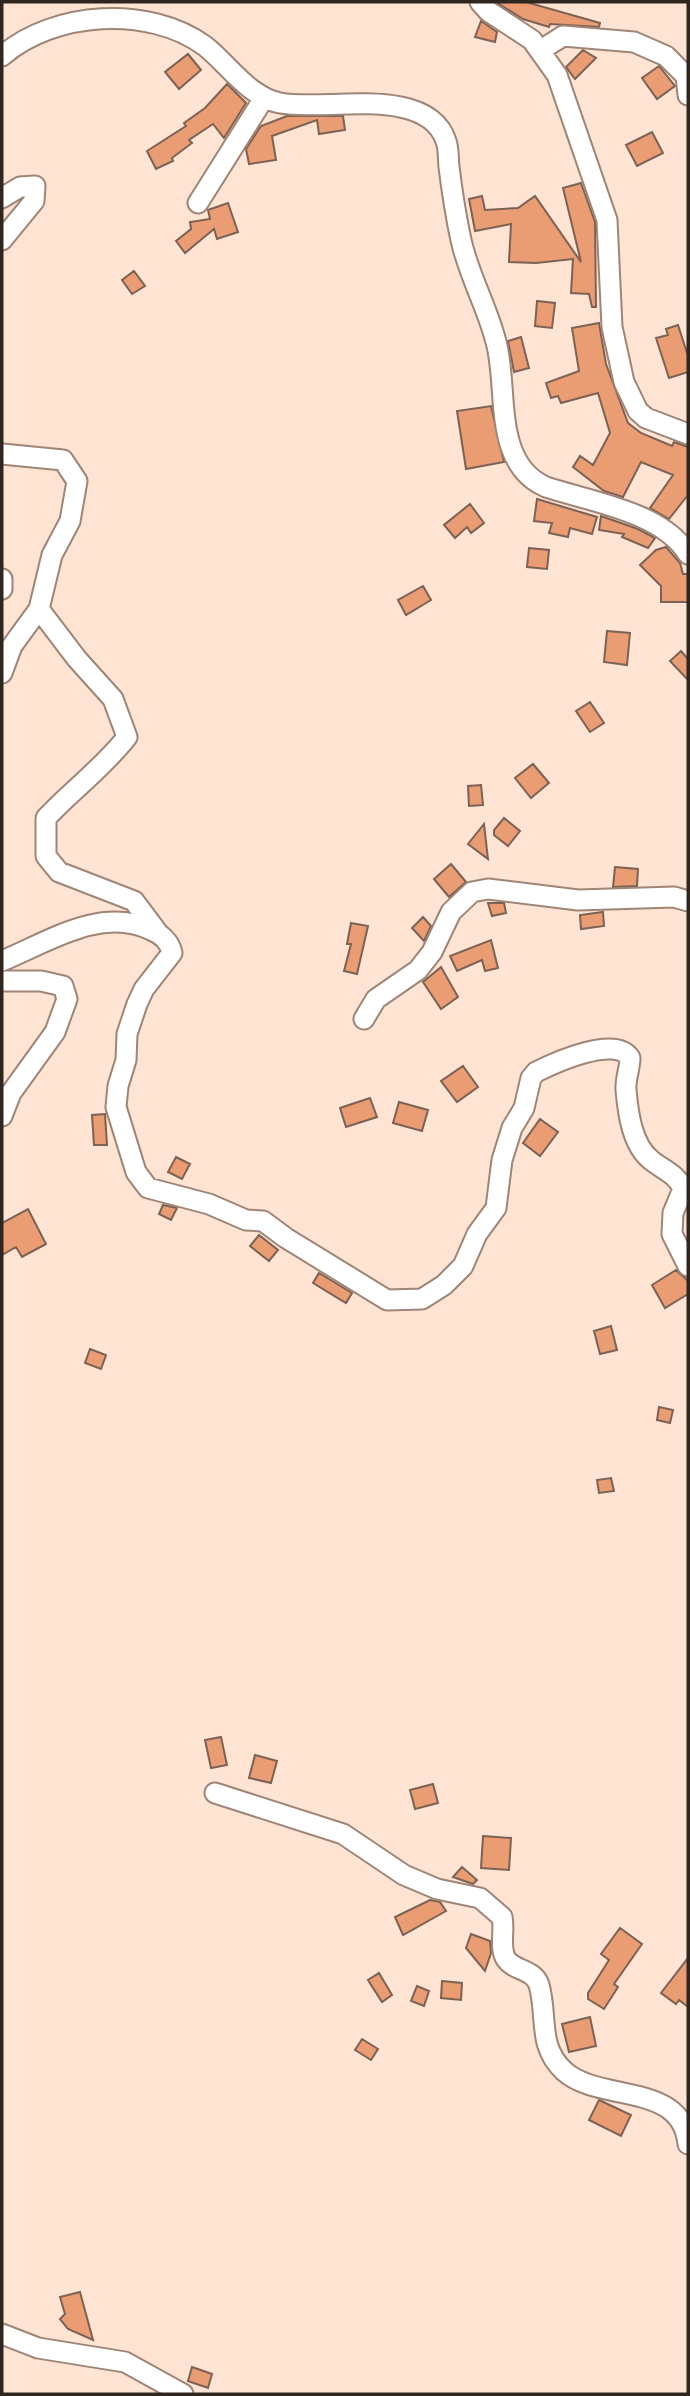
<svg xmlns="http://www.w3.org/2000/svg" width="690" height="2396" font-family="Figtree,sans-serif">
<rect width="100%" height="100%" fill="#ffe3d3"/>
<path fill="#ea9c72" stroke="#7b6255" stroke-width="2" d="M496 2H526L600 23 599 27 550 24 549 27 523 19Z
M481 21 497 32 495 42 475 37Z
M583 50 596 58 575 79 566 67Z
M188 54 201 70 179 89 165 72Z
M659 66 675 86 657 99 642 78Z
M227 84 246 103 224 138 213 124 189 140 192 143 172 158 173 161 156 169 147 151 186 126 184 123 205 108Z
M287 116H343L345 130 319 134 317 120 272 136 276 160 249 164 246 149 261 126Z
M652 132 663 153 637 166 626 145Z
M581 183 595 222 596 307H592L589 294 571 293 573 259 536 263 509 262 511 224 475 231 469 199 482 196 485 210 518 208 535 196 581 262 563 188Z
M228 203 238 232 217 239 214 229 185 253 176 241 191 229 190 222 210 219 208 210Z
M134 271 145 286 132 294 122 280Z
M537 301 555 303 552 328 535 326Z
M599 323 606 364 628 423 641 433 672 446 674 442 688 447V495L669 519 650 508 673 475 641 462 623 497 604 491 573 467 580 456 593 465 610 433 598 393 561 403 558 396 551 398 546 383 579 371 572 328Z
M678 325 688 356V372L669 378 656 338 668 335 666 329Z
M521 337 529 368 514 372 508 341Z
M491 406 504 462 466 469 457 411Z
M537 499 597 517 592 534 570 528 568 537 549 533 552 523 534 521Z
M470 504 484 523 471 533 467 527 455 538 444 525Z
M601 516 638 529 655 538 648 548 622 537 624 534 599 530Z
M666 547 680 563 683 574H688V602H661V586L640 565 656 550Z
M529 548 549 550 547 569 527 567Z
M423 586 431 600 406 615 398 600Z
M607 631 630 633 627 665 604 662Z
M681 651 688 659V680L670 661Z
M590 702 604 723 590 732 576 711Z
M533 764 549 783 531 798 515 778Z
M481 785 483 805 469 806 468 786Z
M504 818 520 831 508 846 494 835V830Z
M484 824 488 859 468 844Z
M451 864 466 882 449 897 434 879Z
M615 867 638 869 637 886 613 887Z
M488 903H504L506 913 492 916Z
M603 912 604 926 581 929 580 915Z
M423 917 431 926 424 941 412 928Z
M351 923 368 926 357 974 344 971 351 944H347Z
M491 940 498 968 485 971 482 960 457 971 450 956Z
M441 967 458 997 441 1009 423 982Z
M463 1066 478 1087 457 1102 441 1081Z
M370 1098 377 1117 346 1127 340 1108Z
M399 1102 428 1110 422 1131 393 1123Z
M105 1114 107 1145H94L92 1115Z
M540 1119 558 1132 540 1156 523 1143Z
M176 1157 190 1164 182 1179 168 1172Z
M163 1205 177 1208 171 1220 159 1214Z
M28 1209 46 1244 22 1257 16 1247 2 1255V1223Z
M259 1235 278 1250 269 1261 250 1246Z
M676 1270 688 1281V1294L665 1308 652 1285Z
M319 1273 352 1293 346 1303 313 1283Z
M611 1326 617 1350 600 1354 594 1331Z
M90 1349 106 1355 101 1369 85 1363Z
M659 1407 673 1410 670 1423 657 1420Z
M611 1478 614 1491 599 1493 597 1480Z
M221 1737 227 1765 211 1768 205 1740Z
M255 1755 277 1761 271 1783 249 1778Z
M433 1784 438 1803 415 1809 410 1790Z
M483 1836 511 1838 509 1870 481 1868Z
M462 1867 477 1880 473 1884 453 1877Z
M430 1900 440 1902 446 1911 403 1935 395 1917Z
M620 1928 642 1944 614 1984 618 1987 604 2009 588 1999V1993L609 1960 601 1954Z
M471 1934 490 1941 491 1953 485 1971 466 1948Z
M688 1958V2007L679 2000 676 2004 661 1993Z
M379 1973 392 1995 382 2002 368 1980Z
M442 1981 462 1983 461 2000 441 1998Z
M417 1986 429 1991 424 2006 411 2001Z
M590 2017 596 2046 569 2052 562 2024Z
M362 2039 378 2049 371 2060 355 2050Z
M599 2100 631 2115 621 2136 589 2120Z
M80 2292 93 2340 68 2329 60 2319 65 2314 60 2297Z
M192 2367 212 2374 208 2388 188 2381Z"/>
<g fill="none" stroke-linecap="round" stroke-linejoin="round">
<defs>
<path id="minor" d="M480 2 488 11 532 40 557 75 607 220 612 327 624 382 638 411 646 418 688 434
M541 50 563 36 634 42 666 56 686 76 688 95
M2 56C54 11 149 5 205 46 229 65 249 97 280 103 324 112 427 84 446 141 449 149 448 159 449 167 452 191 456 217 461 240 469 277 489 310 497 346 508 392 493 464 546 487 592 502 662 512 688 554
M2 198 20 187 35 186 34 201 2 240
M198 203 264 98
M2 454 63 460 77 481 70 521 52 555 39 609 77 659 113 699 127 737C103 768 73 789 46 818V856L59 872 134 901 158 933
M2 579V589
M2 673 12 646 39 609
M2 961C48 942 101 906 151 930 161 934 170 942 172 953L144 989 137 1004 127 1034 126 1060 118 1086 116 1107 136 1172 148 1188 209 1204 246 1220 263 1221 286 1238 387 1300 422 1299 444 1285 463 1266 477 1234 496 1208 502 1160 512 1128 524 1108 531 1078 536 1072C556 1062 616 1035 630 1058 630 1068 625 1080 626 1090 628 1113 632 1145 651 1160 663 1170 676 1173 683 1189L673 1213 672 1234 688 1266
M2 981H41L63 986 67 999 55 1032 11 1093 2 1116
M364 1019 376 999 418 970 432 952 451 912 472 892 488 889 578 900 674 897 688 901
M215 1793 343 1834 404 1875 437 1889 480 1898 502 1917C505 1930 499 1948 506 1959 514 1971 534 1969 539 1985 548 2016 537 2046 564 2071 599 2103 682 2081 688 2144
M2 2334 38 2348 125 2362 183 2394"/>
</defs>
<use href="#minor" stroke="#9e8576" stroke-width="23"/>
<use href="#minor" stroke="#fff" stroke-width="19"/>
</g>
<rect width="690" height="2396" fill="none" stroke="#302620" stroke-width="7"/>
</svg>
